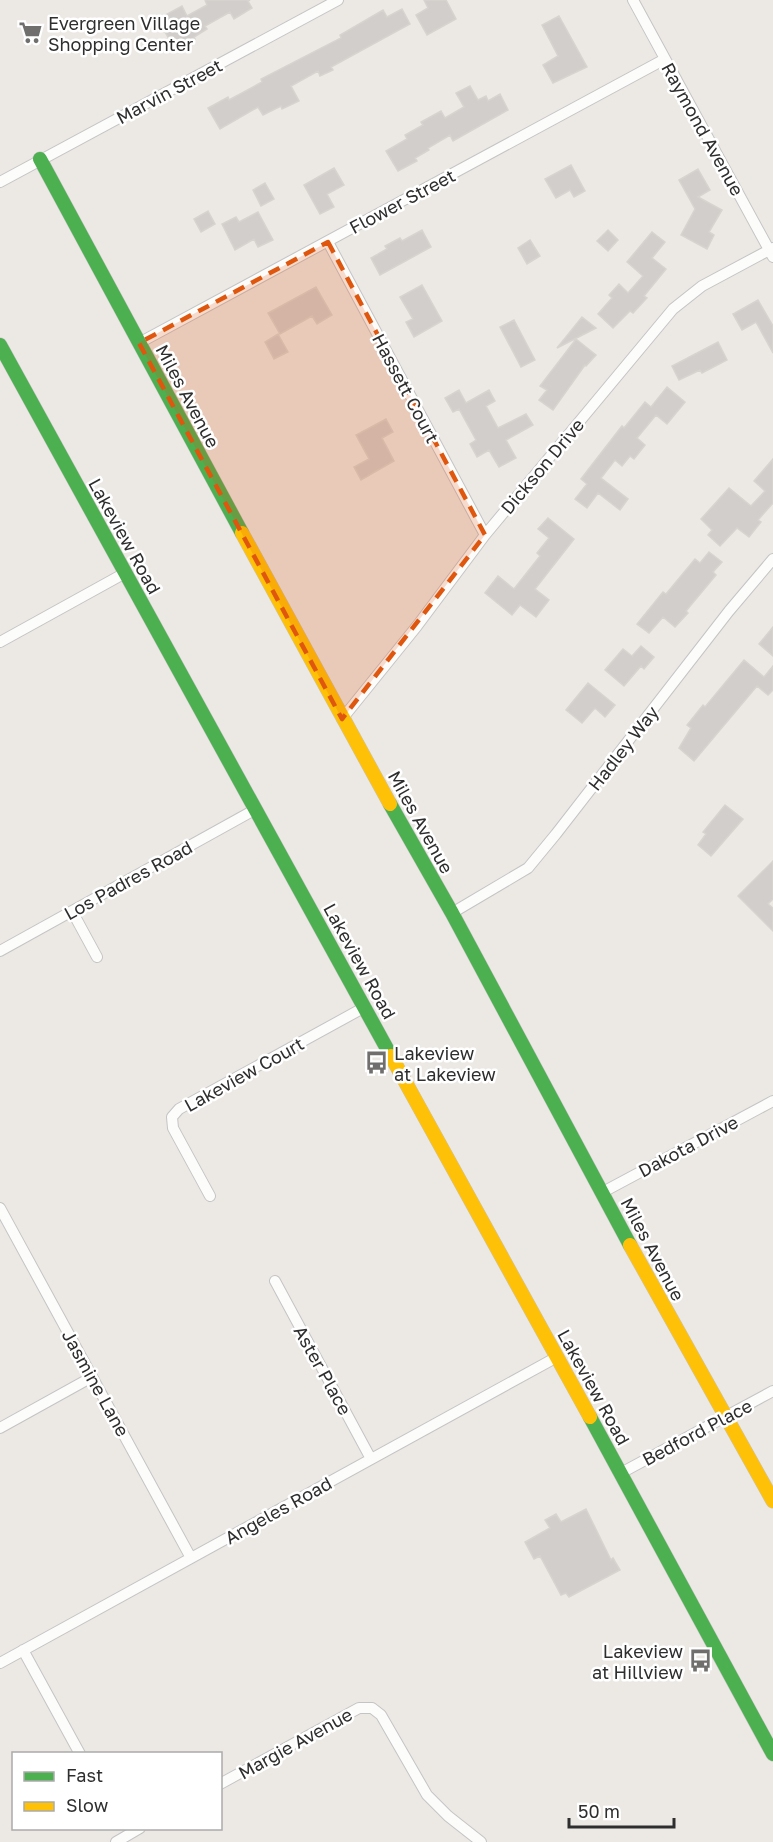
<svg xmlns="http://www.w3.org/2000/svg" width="773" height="1842" font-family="'Golos Text',sans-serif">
<rect width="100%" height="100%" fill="#ece8e4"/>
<path fill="#d1cecb" stroke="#d7d4d0" stroke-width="1.5" d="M205 0H250L248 1 252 8 234 19 230 12 205 26 207 29 194 37 195 39 175 50 158 19 182 6 187 16 207 5Z
M424 0H446L456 19 427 35 416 15 428 8Z
M402 9 410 24 331 67 333 70 320 76 318 71 291 86 299 101 282 109 281 106 263 115 258 107 220 129 208 108 228 97 229 100 262 82 261 79 341 38 340 35 383 10 387 17Z
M559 16 587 67 553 83 543 65 558 56 542 25Z
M470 86 478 100 486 96 488 101 500 94 508 110 453 141 450 135 428 148 429 150 415 158 417 161 398 171 386 151 407 139 405 135 423 125 421 122 441 111 445 118 464 107 456 93Z
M571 165 585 191 574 197 570 190 556 198 545 179Z
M334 168 344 185 327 194 334 207 320 214 304 185Z
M698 169 710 190 698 197 722 210 709 232 714 235 707 249 681 235 695 209 679 180Z
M265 183 274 199 261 206 253 190Z
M208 211 215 224 201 232 194 219Z
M258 212 273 240 258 247 254 239 235 250 222 224 236 217 239 222Z
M422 230 431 247 380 275 371 258 387 249 385 246 400 238 402 241Z
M608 230 618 240 608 251 597 241Z
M652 232 665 242 652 258 666 269 644 296 647 298 633 313 630 311 613 328 598 314 612 298 609 295 619 284 628 293 643 276 627 262Z
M530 240 540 256 527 264 518 248Z
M422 285 442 321 414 337 406 322 413 319 400 297Z
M316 287 332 315 317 324 312 316 280 334 268 313Z
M758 300 773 326V353L756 322 742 330 733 314Z
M582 317 596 328 557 348Z
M514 320 535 360 521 367 500 327Z
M278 334 288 352 274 359 265 342Z
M576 339 596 355 586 366 585 365 553 410 539 400 547 390 540 386Z
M718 342 727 360 702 373 700 370 679 380 672 366Z
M667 387 685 402 667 424 656 415 637 438 645 445 634 459 630 456 622 466 615 460 601 478 628 499 620 510 598 493 587 508 575 499 587 484 581 479 622 426 624 428 645 402 651 407Z
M459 390 466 403 489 390 495 401 486 406 498 428 526 414 533 425 506 440 516 458 499 467 489 450 477 457 470 444 476 440 459 409 453 412 445 398Z
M386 419 393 432 382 438 394 461 361 480 354 467 369 459 356 435Z
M773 459V503L758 520 761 522 749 537 737 528 720 546 708 535 712 530 701 519 729 488 751 506 765 491 754 481Z
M548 518 574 539 535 589 549 600 536 617 520 605 512 615 485 593 498 576 514 589 540 556 537 553 549 538 538 529Z
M709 552 722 562 713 572 716 575 686 611 688 613 675 627 663 617 649 633 637 624 663 592 666 594 695 559 700 563Z
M773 627V656L759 644Z
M641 646 654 657 644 669 641 666 624 686 605 670 623 649 632 656Z
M744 660 764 677 773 666V690L768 695 757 686 694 761 679 748 691 728 687 725 703 705 705 707Z
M588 683 615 705 605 717 595 708 582 723 566 710Z
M725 805 743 819 711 856 698 845 706 834 703 832Z
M773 861V899L768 904 773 908V931L738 896Z
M586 1509 611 1560 613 1558 620 1570 569 1597 566 1593 561 1595 540 1556 534 1559 525 1542 550 1528 545 1520 556 1514 561 1522Z"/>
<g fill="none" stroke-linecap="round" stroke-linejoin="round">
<defs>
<path id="street" d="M633 0 773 257
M0 182 338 0
M328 242 485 535
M139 343 665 59
M0 642 125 573
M342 719 417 626 485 535 673 309 702 286 773 248
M72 911 97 957
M452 913 528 868 556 834 729 611 773 559
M0 951 256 809
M603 1192 773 1101
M210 1196 173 1128 172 1117 179 1109 365 1007
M0 1208 191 1558
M275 1281 371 1459
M0 1428 92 1377
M621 1473 773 1391
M23 1650 80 1754
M0 1663 557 1357
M220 1784 359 1708H372L381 1715 427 1795 448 1816 481 1842
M116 1842 140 1828"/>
<path id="fast" d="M40 159 242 533
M0 345 391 1056
M390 804 452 913 630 1245
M590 1417 773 1754"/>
<path id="slow" d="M242 533 390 804
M391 1056 590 1417
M630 1245 773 1501"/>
</defs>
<use href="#street" stroke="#c5c4c5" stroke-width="12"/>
<use href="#fast" stroke="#c5c4c5" stroke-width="15"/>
<use href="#slow" stroke="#c5c4c5" stroke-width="15"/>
<use href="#street" stroke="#fcfcfb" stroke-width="10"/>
<use href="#fast" stroke="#4caf50" stroke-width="14"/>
<use href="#slow" stroke="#ffc107" stroke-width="14"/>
</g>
<path fill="#df570e" fill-opacity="0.2" stroke="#df570e" stroke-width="4.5" stroke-dasharray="12 8" stroke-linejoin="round" d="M328 242 485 535 342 719 139 343Z"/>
<defs>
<symbol id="supermarket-bare" viewBox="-9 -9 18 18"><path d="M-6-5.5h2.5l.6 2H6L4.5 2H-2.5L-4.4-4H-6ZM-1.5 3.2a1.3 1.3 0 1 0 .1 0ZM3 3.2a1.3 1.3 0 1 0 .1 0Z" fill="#706f6e" stroke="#fff" stroke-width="2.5" paint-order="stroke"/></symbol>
<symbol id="bus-bare" viewBox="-9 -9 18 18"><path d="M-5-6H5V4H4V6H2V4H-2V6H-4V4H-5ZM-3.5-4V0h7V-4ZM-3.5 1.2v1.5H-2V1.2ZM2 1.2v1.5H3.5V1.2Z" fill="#706f6e" stroke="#fff" stroke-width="2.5" paint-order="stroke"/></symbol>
</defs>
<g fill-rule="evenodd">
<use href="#supermarket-bare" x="14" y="16" width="33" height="33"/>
<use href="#bus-bare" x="360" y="1046" width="33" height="33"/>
<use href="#bus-bare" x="684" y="1644" width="33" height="33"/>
</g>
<g text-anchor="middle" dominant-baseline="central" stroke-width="5" stroke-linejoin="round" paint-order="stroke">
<g font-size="18" fill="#2e2e2e" stroke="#fff" text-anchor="start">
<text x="48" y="23">Evergreen Village<tspan x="48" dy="21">Shopping Center</tspan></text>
<text x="394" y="1053">Lakeview<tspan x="394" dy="21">at Lakeview</tspan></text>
<text x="683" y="1651" text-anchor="end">Lakeview<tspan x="683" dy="21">at Hillview</tspan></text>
</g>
<g font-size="18" fill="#2e2e2e" stroke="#fff">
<text transform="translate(169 91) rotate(-28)">Marvin Street</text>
<text transform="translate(703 129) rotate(61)">Raymond Avenue</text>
<text transform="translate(402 201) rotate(-28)">Flower Street</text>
<text transform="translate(406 388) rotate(62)">Hassett Court</text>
<text transform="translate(188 396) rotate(62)">Miles Avenue</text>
<text transform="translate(542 466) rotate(-50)">Dickson Drive</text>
<text transform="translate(125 536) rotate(61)">Lakeview Road</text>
<text transform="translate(623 748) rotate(-52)">Hadley Way</text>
<text transform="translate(421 822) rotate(61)">Miles Avenue</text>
<text transform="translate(128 880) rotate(-29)">Los Padres Road</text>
<text transform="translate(360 961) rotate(61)">Lakeview Road</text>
<text transform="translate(244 1074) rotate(-29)">Lakeview Court</text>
<text transform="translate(688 1146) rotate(-28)">Dakota Drive</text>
<text transform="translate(653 1249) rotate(62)">Miles Avenue</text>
<text transform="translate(323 1370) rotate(61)">Aster Place</text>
<text transform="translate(96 1383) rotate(61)">Jasmine Lane</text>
<text transform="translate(594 1387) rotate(61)">Lakeview Road</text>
<text transform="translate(697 1432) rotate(-28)">Bedford Place</text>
<text transform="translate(278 1510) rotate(-29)">Angeles Road</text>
<text transform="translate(295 1743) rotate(-29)">Margie Avenue</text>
</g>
</g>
<rect x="12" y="1752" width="210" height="78" fill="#ffffff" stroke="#ababab" stroke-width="1.5"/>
<rect x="24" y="1772" width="30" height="9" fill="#4caf50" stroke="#ababab" stroke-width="1.5"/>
<text x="66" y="1782" font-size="18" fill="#2e2e2e">Fast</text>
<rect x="24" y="1802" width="30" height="9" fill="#ffc107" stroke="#ababab" stroke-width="1.5"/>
<text x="66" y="1812" font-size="18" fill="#2e2e2e">Slow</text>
<path d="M569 1818v9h105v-9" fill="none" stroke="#2e2e2e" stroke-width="3"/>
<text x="578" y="1818" font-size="18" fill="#2e2e2e" stroke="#ffffff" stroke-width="4.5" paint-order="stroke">50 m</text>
</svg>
